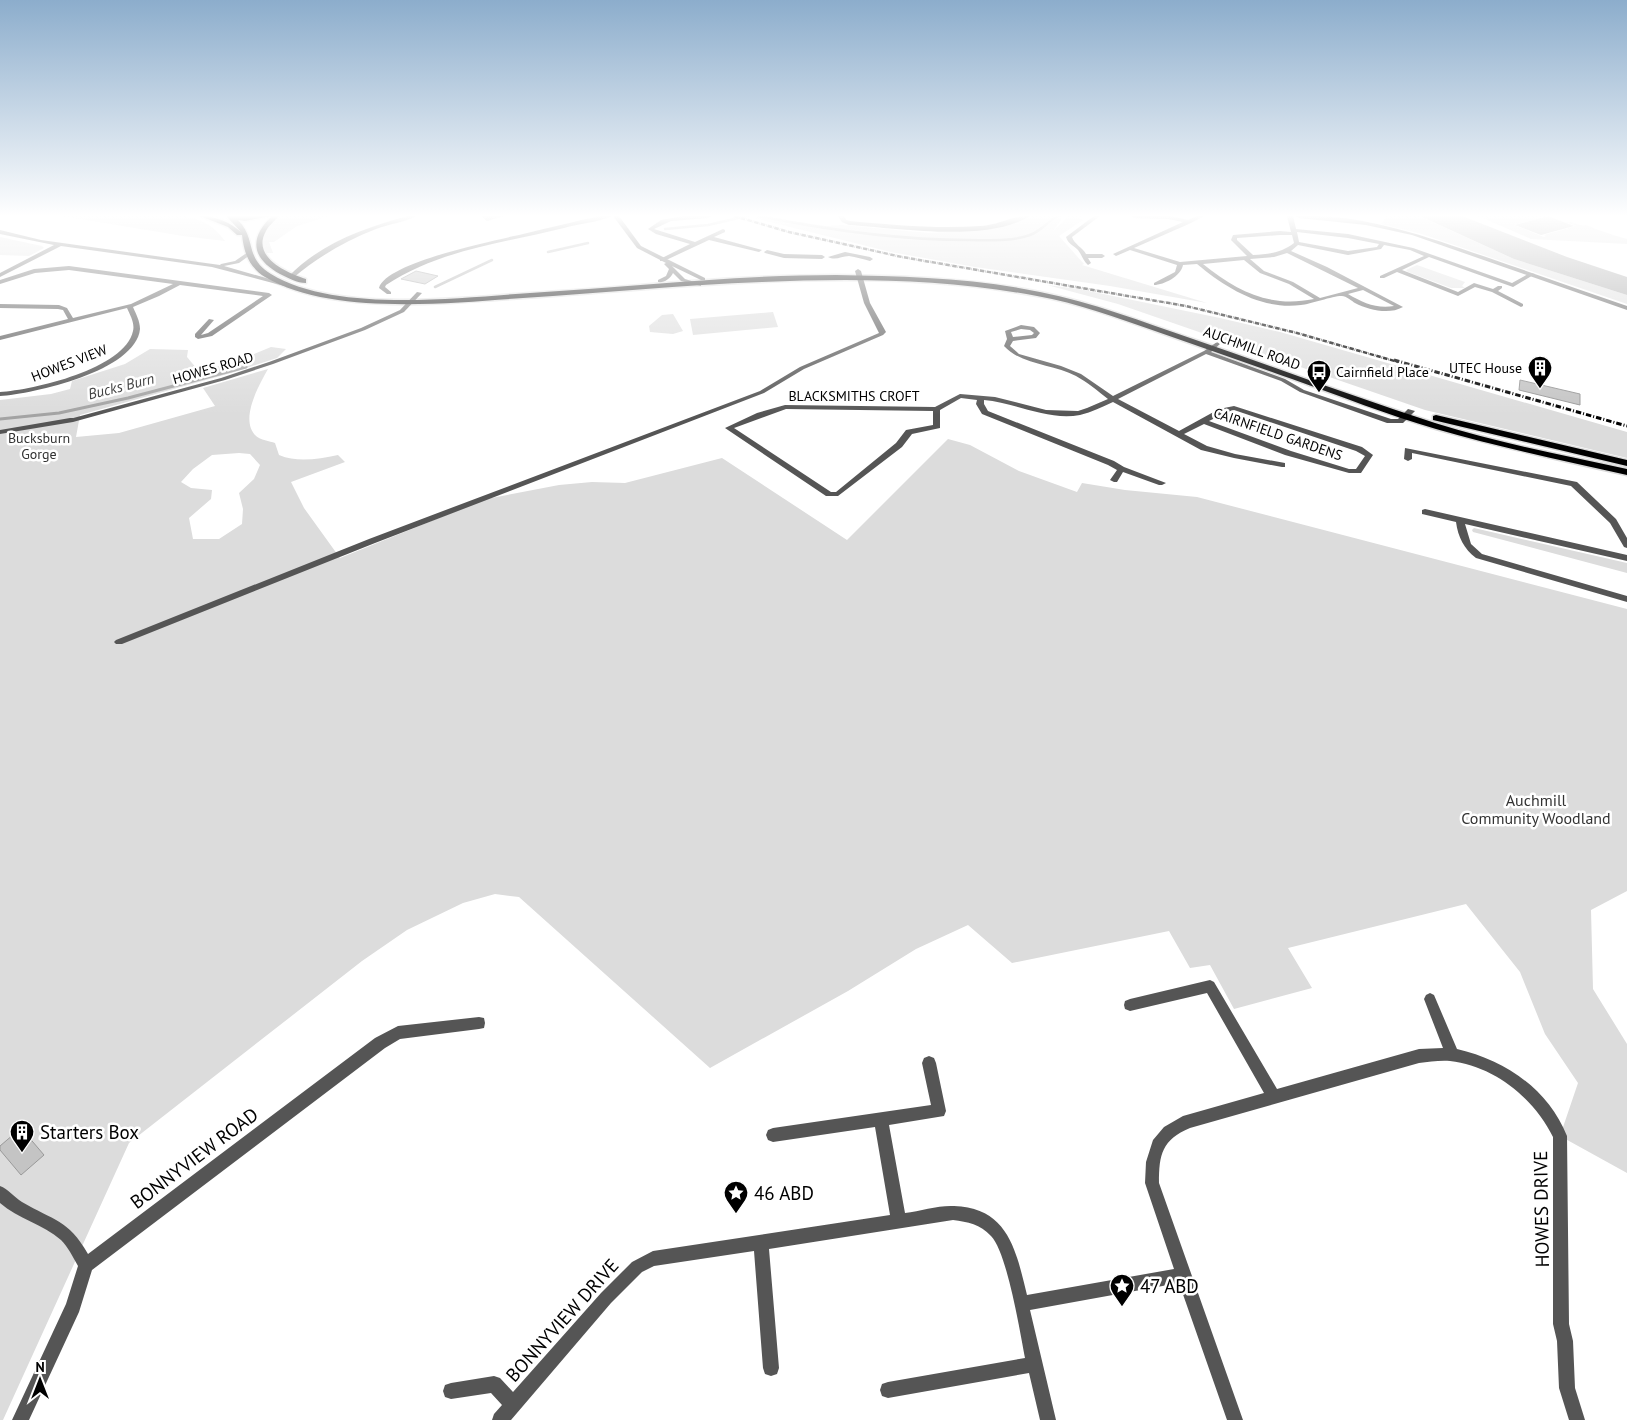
<svg xmlns="http://www.w3.org/2000/svg" width="1627" height="1420" font-family="'PT Sans',sans-serif">
<rect width="100%" height="100%" fill="#fff"/>
<path fill="#dcdcdc" fill-rule="evenodd" d="M62 216H185C203 220 214 226 225 241L183 236Z
M281 216H329L297 226 274 242H269L273 253H266C260 237 268 226 281 216Z
M759 216 826 226 842 225 929 233 969 231 1004 226 1035 216H1064L1053 231 1069 216H1083L1079 218 1083 220 1059 236 1084 264 1082 265 1207 303 1110 286 975 267 891 252 754 218Z
M1383 216H1419L1514 259 1627 295V304L1422 234 1381 224 1386 217Z
M1478 216H1546L1514 225 1544 237 1546 236 1544 235 1576 226 1566 222C1573 220 1579 227 1586 225 1600 231 1613 235 1627 239V244L1531 239Z
M0 237 42 246 44 248 29 256 0 255Z
M1417 265 1465 282 1462 286 1465 288H1451L1408 272 1406 270Z
M1047 285 1079 289 1220 318 1280 332 1627 432V458L1425 410 1118 304Z
M773 312 778 327 693 335 690 319Z
M673 314 683 331 673 334 650 332 649 326 662 315Z
M271 347 286 349 277 358 231 373 80 415 76 437 119 433 215 406 203 388 268 369C259 385 239 420 256 436 260 440 270 441 275 443L279 455C298 463 318 459 338 455L345 462 291 482 304 508 340 558 486 499 559 485 592 482 625 483 722 458 847 540 948 439 970 445 1019 471 1077 492 1082 483 1125 490 1197 497 1627 609V891L1591 910 1593 989 1627 1044V1173L1560 1136 1578 1083 1545 1034 1520 972 1466 904 1288 948 1312 988 1234 1009 1210 965 1190 968 1169 931 1012 963 968 925 916 949 848 991 710 1068 519 897 495 894 463 903 407 930 362 961 129 1143 3 1420H0V400L51 394 70 389 72 381 125 364 150 349 188 350 187 357 197 369 228 365ZM239 453 250 454 260 465 254 479 239 493 243 509 242 524 219 539H193L189 518 211 499 212 490 191 488 181 482 193 469 212 455Z
M1474 528 1627 563V573L1473 532 1472 530Z"/>
<path fill="#a3a3a3" d="M1420 216H1462L1567 257 1627 277V295L1514 259Z
M1548 216 1574 226 1541 235 1515 225Z"/>
<g fill="none" stroke-linecap="round" stroke-linejoin="round">
<path stroke="#a3a3a3" stroke-width="2.5" d="M759 216C828 230 898 240 969 240 988 240 1010 242 1030 235 1041 231 1048 221 1058 216
M665 229 708 225 747 216
M548 252 588 243
M435 287 492 260"/>
<path stroke="#a3a3a3" stroke-width="3" d="M0 419 59 413 128 398 246 367"/>
</g>
<path fill="#c4c4c4" stroke="#999" d="M416 271 438 276 425 284 401 279Z
M1520 380 1580 394V405L1519 390Z
M21 1128 44 1155 21 1175 0 1150V1146Z"/>
<g fill="none" stroke-linecap="round" stroke-linejoin="round">
<defs>
<path id="primary" d="M200 216C215 216 230 222 241 232L228 218 227 216H270L245 221 238 220C257 239 244 258 271 274 335 313 456 298 530 293 632 287 734 275 836 275 905 276 973 278 1040 292 1092 302 1143 322 1193 339 1274 367 1354 397 1435 423 1498 443 1563 455 1627 469V475C1563 461 1499 447 1436 429 1388 415 1340 396 1292 379 1247 363 1201 347 1155 331 1117 318 1077 303 1037 296 946 279 855 278 762 282 682 285 603 293 523 298 449 303 331 316 265 277 249 267 244 253 242 235H237L228 227Z
M272 216H279C275 221 269 225 266 231 251 257 287 273 306 279V283C297 283 288 278 280 274 251 258 249 238 272 216Z
M1436 415 1627 460V466L1433 420V416Z"/>
</defs>
<use href="#primary" stroke="#dbdbdb" stroke-width="3"/>
<path fill="#555" fill-rule="evenodd" d="M70 418H73V422L0 434V430Z"/>
<path fill="#555" fill-rule="evenodd" d="M408 216H417C405 222 389 224 376 229 345 241 318 257 293 278L288 277C319 244 366 227 408 216Z
M481 216H504L487 221Z
M601 216H612C600 222 577 224 564 228 503 243 439 250 386 285L385 287 391 292V294H387L379 288C386 262 497 240 523 234 549 228 575 221 601 216Z
M684 216H711L708 218 671 221 654 229 695 242 723 229 725 230V232L714 237 762 250 759 252 709 240 664 261H660V259L690 244 656 234 648 229 661 220Z
M838 216H844L846 220 850 221C895 225 936 229 981 226 999 225 1015 215 1030 216 987 243 899 228 849 225L842 222Z
M1094 216H1100L1072 237C1074 244 1083 248 1086 254H1102L1105 256 1102 258H1088L1091 263 1088 265C1083 261 1082 255 1078 250 1073 245 1068 244 1066 237Z
M1131 216H1170L1188 220 1197 216H1204L1191 223 1134 248 1180 262 1247 256 1231 240 1233 235 1280 231 1291 232 1287 216H1293L1296 229 1348 234 1413 248 1512 283 1530 273 1535 274 1513 287 1429 257 1402 270 1458 292 1474 283 1493 289 1498 286H1502V288L1498 291 1523 304V306L1521 307 1492 292 1475 287 1458 296 1397 272 1384 278H1380V276L1424 256 1410 250 1384 245 1381 249 1348 255 1298 245 1291 251 1327 267 1403 307C1389 315 1369 310 1355 303 1352 301 1346 296 1342 296 1336 295 1310 304 1301 305 1261 310 1226 288 1197 264L1183 265C1181 276 1164 285 1154 285V283L1175 272 1177 265 1130 250 1116 256 1113 254 1183 222 1168 219 1134 218ZM1297 232 1348 238 1379 244 1377 247 1348 251 1299 242ZM1280 235H1292L1294 243C1281 253 1269 254 1253 255L1237 240V238ZM1287 253 1358 288 1320 298 1293 282 1264 271 1250 259 1274 257ZM1244 260 1260 273 1289 284 1314 299C1269 308 1237 291 1203 264ZM1363 290 1394 306C1377 309 1363 303 1348 294Z
M767 250 784 254 822 255 825 257 822 259 784 258 765 253 764 252Z
M845 252 870 257 873 259 870 261C863 259 856 257 849 256 841 256 836 261 828 257Z
M69 266 269 293 272 295 212 336 198 339 195 337V334L209 319 214 320 201 335 208 333 263 296 180 285 159 296 133 307C136 314 140 321 140 329 136 371 33 394 0 396V392C33 390 125 369 133 331 135 323 130 315 127 308L0 340V336L68 319 63 310 58 309 0 308V304L59 305 67 308 73 318 131 304 173 284 69 270 35 273 0 284V280L34 269Z
M858 269 861 271 870 303 886 332 883 335 804 369 764 393 375 543 122 644H116L114 642 116 640 369 539 760 391 800 367 879 333 864 303 855 271Z
M417 292 422 293 404 312 365 330 273 364 225 380 73 422 66 420 221 378 269 362 361 328 400 310Z
M1021 325 1034 327 1040 333 1036 338 1013 341 1010 346 1019 354 1061 366 1081 374 1113 396 1204 351 1217 342 1220 344 1211 352 1285 379 1304 390 1391 419H1398L1408 409 1415 411 1403 423H1387L1300 392 1281 381 1206 354 1118 399 1179 431 1219 409 1234 406 1362 447 1373 455 1361 473H1349L1285 455 1204 424 1184 434 1207 446 1235 454 1285 463V467H1282L1234 458 1201 450 1113 402C1102 407 1092 412 1080 415 1048 421 1016 403 984 400V404L988 411 1114 461 1124 467 1166 483 1162 485H1159L1123 472 1117 482H1114L1110 480 1117 470 1108 465 982 414 976 404 977 400 961 398 940 410V428L912 434 902 447 838 496H826L725 428 757 413 785 405 935 407 960 394 995 397 1046 410 1078 411 1087 408 1108 399C1098 391 1087 382 1076 376 1053 364 1021 365 1004 346L1007 339 1005 331ZM1021 329 1030 330 1034 333 1032 335 1013 337 1011 332ZM786 409 933 411V425L906 430 896 443 836 492H831L734 428ZM1234 410 1356 451 1365 456 1356 469H1349L1291 451 1209 421 1225 413Z
M1405 448 1577 482 1616 519 1627 538V548L1624 547 1610 523 1571 486 1412 453V459L1408 461 1404 459Z
M1425 509 1627 555V561L1465 524 1471 544 1482 554 1627 596V602L1476 558C1464 549 1458 537 1456 522L1422 514V510Z
M1210 980 1214 982 1277 1089 1419 1049 1443 1048 1424 999 1426 995 1430 993 1434 995 1457 1049C1505 1060 1548 1089 1567 1136L1569 1324 1573 1341 1575 1388 1585 1420H1569L1559 1388 1557 1341 1553 1324V1137C1534 1098 1494 1066 1450 1061 1440 1060 1429 1062 1419 1063L1190 1128C1162 1140 1159 1154 1159 1183L1243 1420H1227L1179 1283 1030 1310 1056 1420H1040L1029 1373 888 1398 882 1396 880 1390 882 1384 888 1382 1025 1358C1020 1332 1007 1252 991 1236 980 1224 968 1222 953 1220L769 1249 779 1368 777 1374 771 1376 765 1374 763 1368 754 1251 654 1266 642 1272 611 1303 511 1420H492L494 1414 502 1405 491 1393 451 1399 445 1397 443 1391 445 1385 451 1383 494 1376 500 1378 513 1392 601 1293 632 1262 653 1251 890 1215 875 1127 773 1142 768 1140 766 1135 768 1130 773 1128 931 1105 922 1063 924 1058 929 1056 934 1058 936 1063 946 1111 944 1116 889 1125 905 1213C921 1211 939 1205 954 1206 1009 1208 1016 1251 1027 1295L1174 1269 1145 1183 1146 1162 1153 1140 1164 1127 1183 1116 1264 1093 1207 993 1130 1011 1125 1009 1124 1005 1125 1001 1130 999Z
M479 1017 484 1018 485 1023 484 1028 479 1029 400 1039 385 1048 92 1270 79 1312 29 1420H12L66 1304 78 1266C73 1257 68 1247 61 1240 43 1224 18 1219 0 1203V1186C8 1189 14 1197 22 1202 54 1221 68 1219 88 1254L375 1038 398 1026Z"/>
<path fill="#555" fill-rule="evenodd" d="M613 216H619L641 246 705 278V280H701L672 266 685 279 701 284V286L681 281 673 273C670 279 664 283 658 282V280L666 276 669 269 664 264 666 263 637 248Z
M1296 216C1363 213 1427 237 1489 258 1535 274 1581 290 1627 306V310L1412 235 1366 225 1299 218Z
M0 230 41 240 220 265 221 264 235 261 248 252 250 253V255L239 263 224 266 287 284 284 286 212 267 61 246 0 277V273L54 245 0 234Z"/>
<use href="#primary" fill="#000" fill-rule="evenodd"/>
<path stroke="#000" stroke-width="2.5" stroke-dasharray="4.5 1 0.5 1" stroke-linecap="butt" d="M734 216 789 232 902 257 1186 306 1297 333 1398 362"/>
<path stroke="#000" stroke-width="3" stroke-dasharray="5.5 2 1 2" stroke-linecap="butt" d="M1394 360 1627 426"/>
</g>
<linearGradient id="sky" x2="0" y2="1"><stop stop-color="#8cadcc"/><stop offset="0.52" stop-color="#fff"/><stop offset="1" stop-color="#fff" stop-opacity="0"/></linearGradient>
<rect width="1627" height="415" fill="url(#sky)"/>
<defs>
<symbol id="building-pin" viewBox="-11 -11 22 30"><path d="M0 17L-7.5 6A9.5 9.5 0 1 1 7.5 6Z" fill="#000" stroke="#fff"/><path d="M-4-6H4V6H1V3H-1V6H-4ZM-2.5-4.3h1.7v1.8h-1.7ZM.8-4.3h1.7v1.8H.8ZM-2.5-1h1.7V.8h-1.7ZM.8-1h1.7V.8H.8Z" fill="#fff"/></symbol>
<symbol id="bus-pin" viewBox="-11 -11 22 30"><path d="M0 17L-7.5 6A9.5 9.5 0 1 1 7.5 6Z" fill="#000" stroke="#fff"/><path d="M-5-6H5V4H4V6H2V4H-2V6H-4V4H-5ZM-3.5-4V0h7V-4ZM-3.5 1.2v1.5H-2V1.2ZM2 1.2v1.5H3.5V1.2Z" fill="#fff"/></symbol>
<symbol id="sight-pin" viewBox="-11 -11 22 30"><path d="M0 17L-7.5 6A9.5 9.5 0 1 1 7.5 6Z" fill="#000" stroke="#fff"/><path d="M0-6L1.8-2.2L6-1.7L2.9 1.2L3.7 5.4L0 3.3L-3.7 5.4L-2.9 1.2L-6-1.7L-1.8-2.2Z" fill="#fff"/></symbol>
</defs>
<g fill-rule="evenodd">
<use href="#building-pin" x="1526" y="354" width="28" height="38"/>
<use href="#bus-pin" x="1305" y="358" width="28" height="38"/>
<use href="#building-pin" x="8" y="1118" width="28" height="38"/>
<use href="#sight-pin" x="722" y="1179" width="28" height="38"/>
<use href="#sight-pin" x="1108" y="1272" width="28" height="38"/>
</g>
<g text-anchor="middle" dominant-baseline="central" stroke-width="5" stroke-linejoin="round" paint-order="stroke">
<g font-size="14" fill="#000" stroke="#fff">
<text transform="translate(1252 348) rotate(20)">AUCHMILL ROAD</text>
<text transform="translate(69 363) rotate(-21)">HOWES VIEW</text>
<text transform="translate(213 368) rotate(-16)">HOWES ROAD</text>
<text x="854" y="396">BLACKSMITHS CROFT</text>
<text transform="translate(1278 434) rotate(19)">CAIRNFIELD GARDENS</text>
</g>
<g font-size="14" fill="#000" stroke="#fff" text-anchor="end">
<text x="1522" y="368">UTEC House</text>
<text x="1336" y="372" text-anchor="start">Cairnfield Place</text>
</g>
<g font-size="14" fill="#333" stroke="#fff">
<text x="39" y="438">Bucksburn<tspan x="39" dy="16">Gorge</tspan></text>
</g>
<g font-size="15" font-style="italic" fill="#444" stroke="#fff">
<text transform="translate(121 386) rotate(-14)">Bucks Burn</text>
</g>
<g font-size="16" fill="#333" stroke="#fff">
<text x="1536" y="800">Auchmill<tspan x="1536" dy="18">Community Woodland</tspan></text>
</g>
<g font-size="19" fill="#000" stroke="#fff" text-anchor="start">
<text x="40" y="1132">Starters Box</text>
<text x="754" y="1193">46 ABD</text>
<text x="1140" y="1286">47 ABD</text>
</g>
<g font-size="19" fill="#000" stroke="#fff">
<text transform="translate(194 1158) rotate(-37)">BONNYVIEW ROAD</text>
<text transform="translate(1541 1209) rotate(-91)">HOWES DRIVE</text>
<text transform="translate(562 1320) rotate(-48)">BONNYVIEW DRIVE</text>
</g>
</g>
<g transform="translate(40 1380)" stroke="#ffffff" stroke-width="4" paint-order="stroke">
<path d="M0-4L9 19L0 12L-9 19Z" fill="#000000"/>
<text y="-8" font-size="14" font-weight="bold" text-anchor="middle" fill="#000000">N</text>
</g>
</svg>
